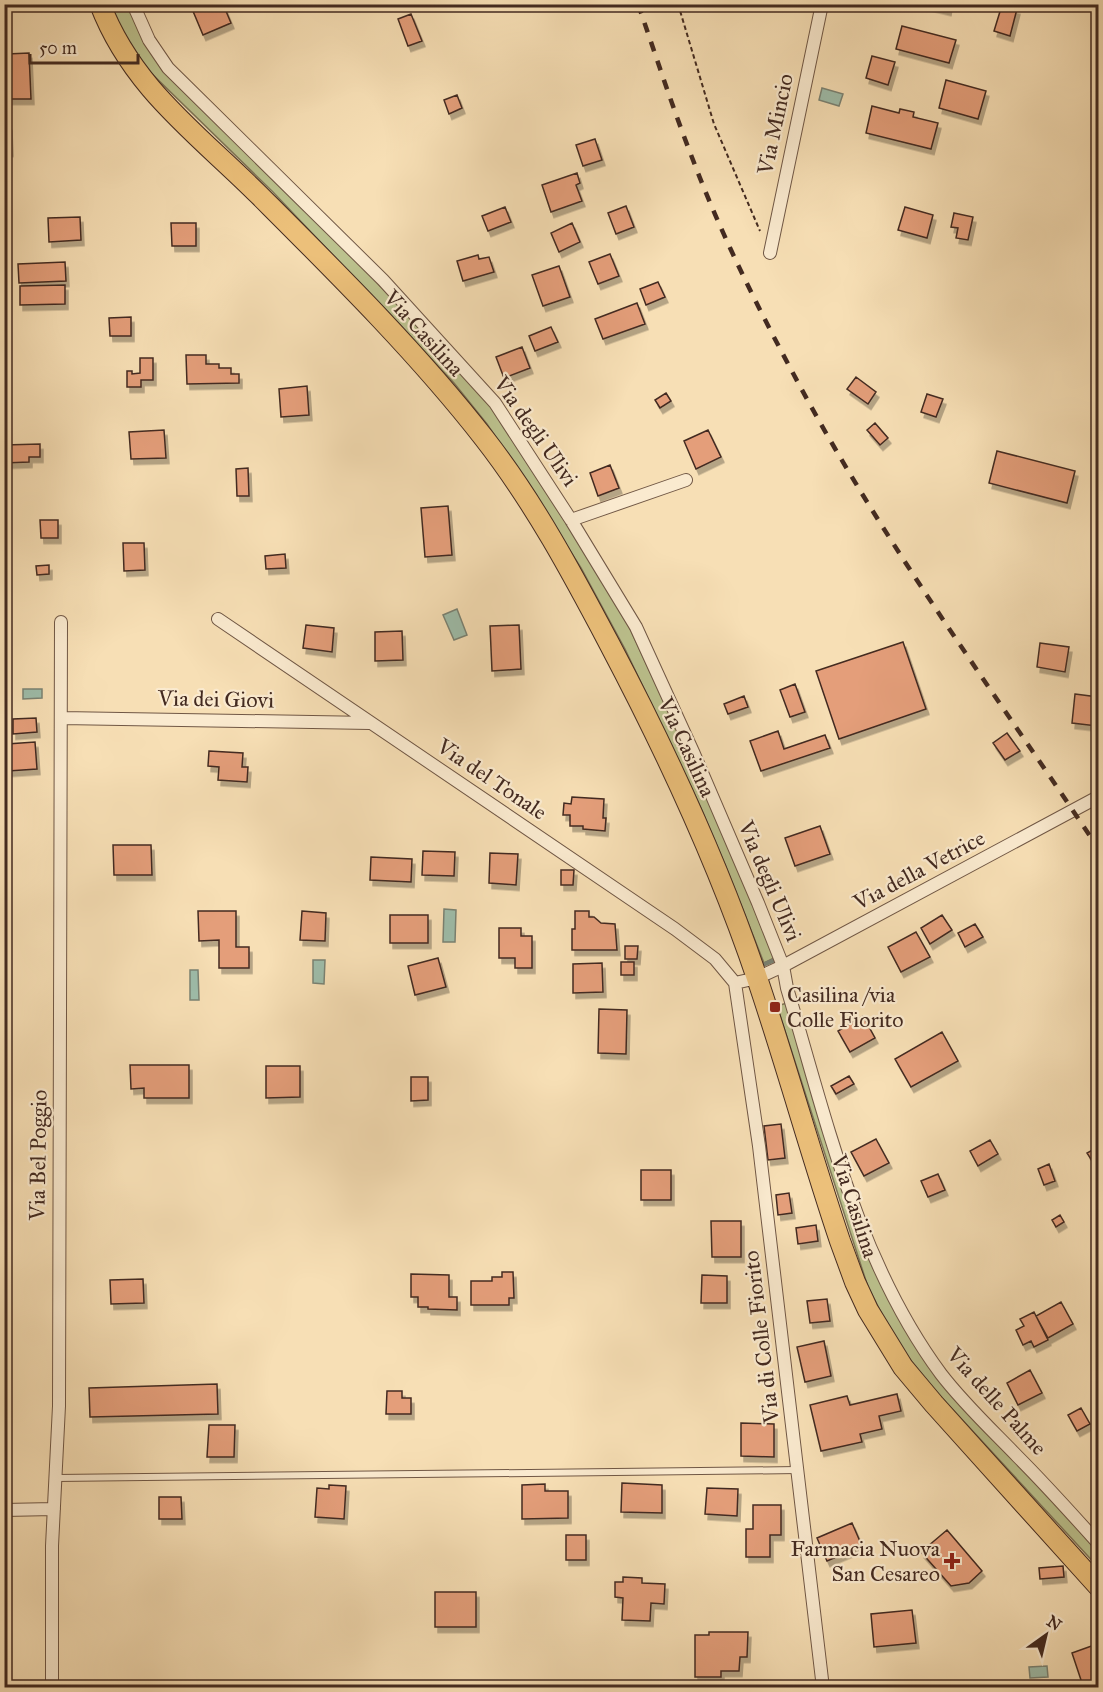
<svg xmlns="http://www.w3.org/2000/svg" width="1103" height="1692" font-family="'IM FELL Great Primer',serif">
<defs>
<filter id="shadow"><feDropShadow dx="3" dy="5.5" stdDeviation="0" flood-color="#0004"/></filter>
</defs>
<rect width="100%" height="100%" fill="#f7dfb5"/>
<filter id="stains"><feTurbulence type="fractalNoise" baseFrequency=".00333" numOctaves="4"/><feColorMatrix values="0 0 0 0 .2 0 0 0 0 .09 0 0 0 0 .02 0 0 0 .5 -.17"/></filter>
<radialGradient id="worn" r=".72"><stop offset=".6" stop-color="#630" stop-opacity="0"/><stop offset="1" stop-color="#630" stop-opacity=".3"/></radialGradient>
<path fill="#bcc28e" stroke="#807657" stroke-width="1.5" d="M110 5H128L146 42 426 334 487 401 618 603 718 818 774 958 764 963 726 867 700 806 625 649 581 568 517 468 487 424 454 383 273 192 149 71 127 41Z
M787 1003 844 1191 915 1341 1098 1547V1567L933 1388 897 1343 868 1287 777 1006Z"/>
<path fill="#9ebdaa" stroke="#7a8273" stroke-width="1.5" d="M822 88 843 94 839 106 819 100Z
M457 609 467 635 454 640 443 615Z
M23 689H42V698L23 699Z
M444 909 456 910 455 942H443Z
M313 960H325L324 984 313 983Z
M190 970H198L199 1000H190Z
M1047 1666 1048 1677 1030 1678 1029 1667Z"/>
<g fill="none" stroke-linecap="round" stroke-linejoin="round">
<path stroke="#7a8273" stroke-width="4.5" d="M765 964 775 960"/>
</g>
<path fill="#e49e7a" stroke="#432a20" stroke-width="1.5" filter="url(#shadow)" d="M190 4H223L231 23 203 35Z
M923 4H949L948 10Z
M1002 5 1017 9 1010 36 994 31Z
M411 14 422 41 408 46 398 19Z
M902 26 956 40 949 63 896 49Z
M29 53 31 99H8L7 54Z
M872 56 895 62 888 85 866 78Z
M946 80 986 91 978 119 939 108Z
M457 95 462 108 449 114 444 100Z
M872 106 899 113 900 109 914 112 913 117 938 123 931 149 866 133Z
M4 125H9L10 151H4Z
M595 139 602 160 583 166 576 145Z
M577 173 580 183 576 185 582 201 551 212 542 185Z
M626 206 634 227 616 234 608 213Z
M505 207 511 222 488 231 482 216Z
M905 207 933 215 927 238 898 230Z
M954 213 973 217 968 240 956 238 958 228 951 227Z
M80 217 81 240 49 242 48 218Z
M171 223H196V246H172Z
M572 223 580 242 559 252 551 233Z
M610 254 619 276 598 284 589 262Z
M478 255 479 259 489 257 494 272 463 281 457 261Z
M65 262 66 281 19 283 18 264Z
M559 266 570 297 543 306 532 275Z
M658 282 665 297 646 305 640 289Z
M65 285V304L20 305V286Z
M637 303 645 324 603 339 595 319Z
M131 317V336H110L109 318Z
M551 327 558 342 535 351 529 336Z
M522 347 530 368 504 378 496 357Z
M186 355H206V364H219V368H231V374H239V383L187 384Z
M140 358H153V380H141V387H127V371H132V374L140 373Z
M856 377 876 392 868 404 847 389Z
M307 386 309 415 281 417 279 389Z
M666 393 671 401 660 408 655 400Z
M927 394 943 399 936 417 921 412Z
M875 423 888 438 880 445 867 430Z
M164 430 166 458 131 459 129 432Z
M708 430 721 457 696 469 684 441Z
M40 444V457H29V462L4 463V445Z
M997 451 1075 471 1067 503 989 483Z
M610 465 619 488 598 496 590 473Z
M248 468 249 496H237L236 469Z
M448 506 452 555 425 557 421 508Z
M40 520H58V538H41Z
M123 543H144L145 570 124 571Z
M285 554 286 568 266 569 265 556Z
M49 565V574L37 575 36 566Z
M306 625 334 628 332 652 303 648Z
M519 625 521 669 492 671 490 626Z
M402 631 403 660 375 661V632Z
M903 642 926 709 839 739 816 671Z
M1040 643 1069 647 1065 672 1037 667Z
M795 684 805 712 790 717 780 690Z
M1075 694 1098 697 1097 726 1072 723Z
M744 696 748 707 728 714 724 704Z
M36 718 37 732 13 734V719Z
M778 731 784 749 825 735 830 748 761 771 750 741Z
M1007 733 1020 751 1005 760 993 743Z
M35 742 37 769 8 771 7 744Z
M209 751 243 753 242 767H248L247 782 218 780 219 767 208 766Z
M572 797 604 799 603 818H606L605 831 583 829V826H570V815H563L564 803 571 804Z
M820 826 830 854 795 866 785 838Z
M113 845H151L152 875H114Z
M423 851 455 852 454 876 422 875Z
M490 853 518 854 516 885 489 883Z
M371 857 412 859 411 882 370 880Z
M561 870H574L573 885H561Z
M198 911H236V947H249V968H219V940L199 941Z
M302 911 326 913 325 941 300 940Z
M575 911H589V917H594L601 923 615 924 617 950H572V929H575Z
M390 915H428V943H390Z
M942 915 952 930 930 944 921 928Z
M975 924 983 937 965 947 958 933Z
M499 928H521V936H532V968H515V958H499Z
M916 932 930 957 901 972 888 947Z
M625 946H638L637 959H625Z
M438 958 446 987 415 995 408 966Z
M621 962H634V975H621Z
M602 963 603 992 573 993V964Z
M599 1009 627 1010 626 1054 598 1053Z
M863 1016 875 1038 850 1052 838 1031Z
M942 1032 958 1061 911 1087 895 1059Z
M130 1065H189V1098H144V1088L131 1089Z
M266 1066H300V1097L266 1098Z
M849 1076 854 1084 836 1094 831 1086Z
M411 1077H428V1100L411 1101Z
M781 1124 785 1158 768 1160 764 1126Z
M876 1139 889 1163 864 1176 851 1152Z
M990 1140 998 1154 978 1166 970 1151Z
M1098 1147V1161L1094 1164 1087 1153Z
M1049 1164 1055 1181 1044 1185 1038 1169Z
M641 1170H671V1200H641Z
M938 1174 945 1190 928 1197 921 1181Z
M789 1193 792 1213 778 1215 776 1195Z
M1060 1215 1064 1222 1056 1227 1052 1220Z
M711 1221H741V1257H712Z
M816 1225 818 1241 798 1244 796 1228Z
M502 1272H513L514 1298H509V1305H471V1281H492V1277H502Z
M411 1274 449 1275V1297H457V1310L428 1309V1307H418V1297H411Z
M702 1275 727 1276V1303H701Z
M143 1279 144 1303 111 1304 110 1280Z
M827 1299 830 1321 810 1323 807 1301Z
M1061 1302 1073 1324 1048 1338 1036 1316Z
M1034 1312 1048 1340 1034 1347 1031 1341 1023 1345 1016 1330 1024 1326 1020 1319Z
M824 1341 831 1376 805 1382 797 1347Z
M1030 1370 1042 1393 1018 1405 1007 1383Z
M217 1384 218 1414 90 1417 89 1388Z
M387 1391H402V1398H411V1414H386Z
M897 1394 901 1411 879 1416 882 1429 860 1434 862 1442 821 1451 810 1405 847 1396 850 1405Z
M1081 1408 1090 1424 1077 1431 1068 1415Z
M741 1423 774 1424V1457L741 1456Z
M209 1425H235L234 1457H207Z
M622 1483 662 1485V1513L621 1512Z
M545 1484V1491H568V1518L522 1519V1485Z
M329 1485 346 1486 344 1519 315 1517 317 1488 329 1489Z
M707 1488 738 1489 737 1516 705 1514Z
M159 1497H181L182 1519H159Z
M753 1505H781V1535H770V1557H746V1529H753Z
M852 1523 862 1546 827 1561 817 1538Z
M947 1530 982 1571 969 1583 951 1586 921 1552Z
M566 1535H586V1560H566Z
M1063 1566 1064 1577 1040 1579 1039 1568Z
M623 1577 642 1578V1583L665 1584 664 1604 651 1603 650 1621 622 1620 623 1598 615 1597V1582H623Z
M435 1592H476V1627H435Z
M912 1610 916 1643 874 1647 871 1614Z
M709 1632H748L747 1657H740L739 1671H721V1677H695V1635H709Z
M1097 1644 1098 1650V1681L1083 1686 1072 1653Z"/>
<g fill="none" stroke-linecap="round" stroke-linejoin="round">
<defs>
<path id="service" d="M56 1478 798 1470"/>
<path id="minor" d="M133 4 149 40 168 68 383 280 495 403 571 520 636 627 694 754 758 903 783 966 787 988C826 1119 858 1262 941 1374 964 1404 992 1430 1018 1457 1046 1485 1072 1514 1098 1543
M770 253 822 4
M571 520 686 480
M218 619 675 929 715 959 735 983 759 1146 823 1688
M62 718 370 723
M735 983 757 978 783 966 1098 797
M4 1510 54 1509
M52 1688V1546L59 1406 61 622"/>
<path id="primary" d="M100 4C132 88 198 134 259 195 335 271 417 352 484 438 534 502 572 573 610 645 667 753 719 865 758 981 787 1067 811 1155 840 1241L855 1282 868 1310 903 1367 934 1404 1098 1586"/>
</defs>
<use href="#service" stroke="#705745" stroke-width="8"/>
<use href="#minor" stroke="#705745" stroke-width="14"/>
<use href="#primary" stroke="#432a20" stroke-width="22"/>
<path stroke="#432a20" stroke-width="2" stroke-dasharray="4.5 3" stroke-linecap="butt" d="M678 4 714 124 760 231"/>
<use href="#service" stroke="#faeacf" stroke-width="6"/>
<use href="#minor" stroke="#faeacf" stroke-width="12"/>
<use href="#primary" stroke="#ecc07a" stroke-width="20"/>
<path stroke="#432a20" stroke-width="4.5" stroke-dasharray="10 10" stroke-linecap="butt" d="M638 4C656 56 673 109 693 160 721 234 757 306 794 375 882 541 995 693 1098 848"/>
</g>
<g fill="#8f2418" stroke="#faeacf" stroke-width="2">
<rect x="769" y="1001" width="12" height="12" rx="3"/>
<path d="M949 1552h6v6h6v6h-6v6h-6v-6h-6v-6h6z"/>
</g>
<g text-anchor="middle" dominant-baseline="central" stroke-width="4.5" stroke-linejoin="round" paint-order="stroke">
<g font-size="22" fill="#432a20" stroke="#faeacf">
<text transform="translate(775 124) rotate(-78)">Via Mincio</text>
<text transform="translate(424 333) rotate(48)">Via Casilina</text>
<text transform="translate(536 431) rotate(55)">Via degli Ulivi</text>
<text transform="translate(216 699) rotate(1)">Via dei Giovi</text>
<text transform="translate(687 747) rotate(65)">Via Casilina</text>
<text transform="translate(492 779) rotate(34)">Via del Tonale</text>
<text transform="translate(919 870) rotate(-28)">Via della Vetrice</text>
<text transform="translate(770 881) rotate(67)">Via degli Ulivi</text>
<text transform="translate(38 1155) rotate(-89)">Via Bel Poggio</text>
<text transform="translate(855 1206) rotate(72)">Via Casilina</text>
<text transform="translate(761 1337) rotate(-97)">Via di Colle Fiorito</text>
<text transform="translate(997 1401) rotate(48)">Via delle Palme</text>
</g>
<g font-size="22" fill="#432a20" stroke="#faeacf" text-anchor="start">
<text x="787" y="994">Casilina /via<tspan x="787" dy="25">Colle Fiorito</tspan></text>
<text x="940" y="1548" text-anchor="end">Farmacia Nuova<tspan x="940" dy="25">San Cesareo</tspan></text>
</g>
</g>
<rect width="1103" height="1692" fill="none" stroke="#f7dfb5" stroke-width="24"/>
<rect x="6" y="6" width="1091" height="1680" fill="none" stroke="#432a20" stroke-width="3"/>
<rect x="12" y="12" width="1079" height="1668" fill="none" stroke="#432a20" stroke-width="1.5"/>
<g transform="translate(1046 1635) rotate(34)" stroke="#faeacf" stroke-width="4.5" paint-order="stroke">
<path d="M0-4.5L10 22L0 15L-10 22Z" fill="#432a20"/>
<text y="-9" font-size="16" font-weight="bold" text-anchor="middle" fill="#432a20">N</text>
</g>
<path d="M30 54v9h108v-9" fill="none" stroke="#432a20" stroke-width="3"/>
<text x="39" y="54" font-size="18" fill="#432a20" stroke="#faeacf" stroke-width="4.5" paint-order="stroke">50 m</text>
<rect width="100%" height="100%" filter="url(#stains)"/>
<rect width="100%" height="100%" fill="url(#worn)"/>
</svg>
